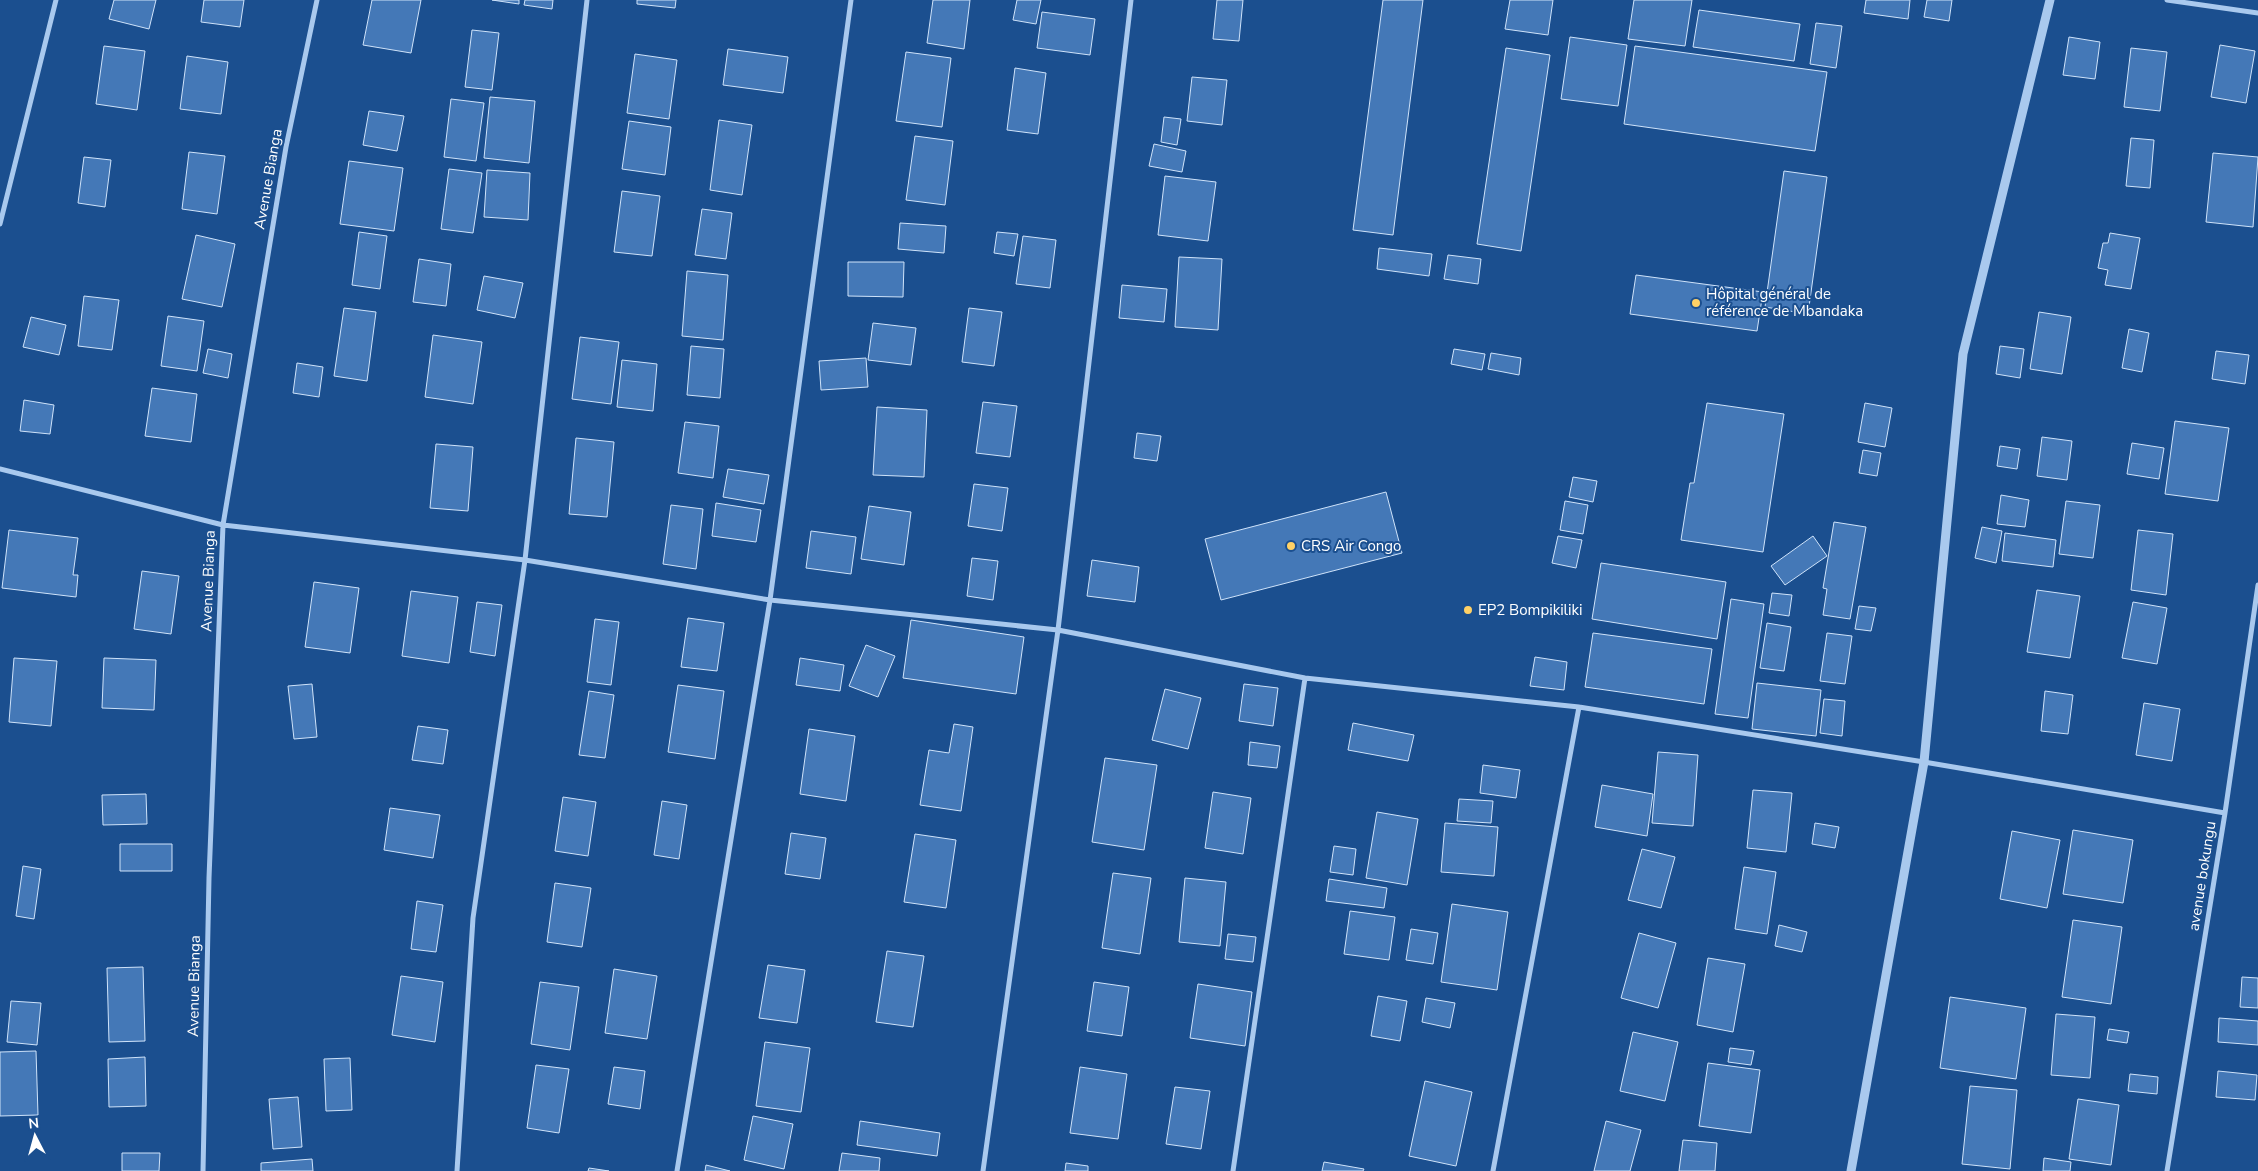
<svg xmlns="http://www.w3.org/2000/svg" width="2258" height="1171" font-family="'Nunito Sans',sans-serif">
<rect width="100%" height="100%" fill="#1b4f8f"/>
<path fill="#4478b7" stroke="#cfe3fa" d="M114 0H156L149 29 109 19Z
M204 0H244L240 27 201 22Z
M372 0H421L411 53 363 45Z
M492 0H519V4Z
M525 0H553L552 9 524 5Z
M637 0H676L675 8 637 4Z
M933 0H970L964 49 927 43Z
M1017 0H1041L1036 24 1013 20Z
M1217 0H1243L1239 41 1213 39Z
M1383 0H1423L1393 235 1353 230Z
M1510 0H1553L1548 35 1505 29Z
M1634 0H1692L1685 46 1628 39Z
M1866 0H1910L1908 19 1864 13Z
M1927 0H1952L1949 21 1924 17Z
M1699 10 1800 24 1794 61 1693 47Z
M1042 12 1095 19 1090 55 1037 48Z
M1816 23 1842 26 1836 68 1810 64Z
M472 30 499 33 492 90 465 87Z
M1570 37 1627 45 1618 106 1561 99Z
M2069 37 2100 42 2095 79 2063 75Z
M2220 45 2255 51 2246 103 2211 97Z
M104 46 145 51 137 110 96 104Z
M1635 46 1827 72 1815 151 1624 124Z
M1506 48 1550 55 1521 251 1477 244Z
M2131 48 2167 52 2160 111 2124 107Z
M728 49 788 57 783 93 723 85Z
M906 52 951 58 942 127 896 121Z
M635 54 677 60 669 119 627 113Z
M187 56 228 62 221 114 180 109Z
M1015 68 1046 73 1038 134 1007 130Z
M1192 77 1227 80 1222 125 1187 121Z
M490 97 535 101 529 163 484 158Z
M451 99 484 103 476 161 444 157Z
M369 111 404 116 397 151 363 145Z
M1164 117 1181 119 1177 145 1161 142Z
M719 120 752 125 742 195 710 190Z
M629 121 671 127 665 175 622 169Z
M915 136 953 141 945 205 906 200Z
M2131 138 2154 140 2150 188 2126 186Z
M1154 144 1186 151 1182 172 1149 166Z
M189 152 225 156 217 214 182 209Z
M2213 153 2258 157 2253 227 2206 222Z
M84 157 111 160 105 207 78 203Z
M349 161 403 168 394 231 340 224Z
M449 169 482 173 473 233 441 229Z
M487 170 530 173 528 220 484 217Z
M1784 171 1827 177 1808 314 1765 307Z
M1165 176 1216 182 1208 241 1158 235Z
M622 191 660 196 652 256 614 252Z
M702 209 732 213 726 259 695 255Z
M900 223 946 226 944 253 898 249Z
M359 232 387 236 380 289 352 285Z
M997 232 1018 234 1014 256 994 253Z
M2110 233 2140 238 2131 289 2105 285 2108 270 2098 268 2103 243H2108Z
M196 235 235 244 222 307 182 299Z
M1023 236 1056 240 1050 288 1016 284Z
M1379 248 1432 254 1429 276 1377 269Z
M1448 255 1481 259 1478 284 1444 279Z
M1179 257 1222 259 1218 330 1175 327Z
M419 259 451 264 446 306 413 302Z
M848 262H904L903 297 848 296Z
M687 271 728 275 723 340 682 336Z
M1636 275 1763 292 1757 331 1630 314Z
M484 276 523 283 515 318 477 310Z
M1122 285 1167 289 1164 322 1119 318Z
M84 296 119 300 112 350 78 346Z
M344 308 376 312 367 381 334 376Z
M969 308 1002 312 994 366 962 362Z
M2039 312 2071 317 2062 374 2030 369Z
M168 316 204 321 197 371 161 366Z
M31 317 66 325 59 355 23 347Z
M873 323 916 328 911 365 868 360Z
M2129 329 2149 333 2142 372 2122 368Z
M433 335 482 342 473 404 425 397Z
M580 337 619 342 611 404 572 399Z
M691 346 724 349 720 398 687 395Z
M2000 346 2024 349 2020 378 1996 374Z
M208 349 232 354 228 378 203 373Z
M1454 349 1485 354 1482 370 1451 364Z
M2216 351 2249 355 2245 384 2212 379Z
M1491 353 1521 358 1519 375 1488 369Z
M866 358 868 387 821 390 819 361Z
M622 360 657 364 653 411 617 407Z
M297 363 323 367 319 397 293 393Z
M152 388 197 394 191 442 145 436Z
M24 400 54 405 50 434 20 431Z
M983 402 1017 406 1010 457 976 453Z
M1707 403 1784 414 1763 552 1681 540 1690 483H1694Z
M1865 403 1892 408 1885 447 1858 442Z
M877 407 927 410 924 477 873 475Z
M2175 421 2229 428 2218 501 2165 494Z
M685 422 719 426 713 478 678 473Z
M1137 433 1161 436 1157 461 1134 458Z
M2042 437 2072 441 2067 480 2037 476Z
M576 438 614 442 607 517 569 514Z
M2132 443 2164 448 2159 479 2127 474Z
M436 444 473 447 468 511 430 508Z
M2000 446 2020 449 2017 469 1997 466Z
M1863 450 1881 453 1877 476 1859 473Z
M728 469 769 475 764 504 723 497Z
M1573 477 1597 481 1593 502 1569 497Z
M974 484 1008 488 1002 531 968 526Z
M1386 492 1402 553 1221 600 1205 539Z
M2001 495 2029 500 2025 527 1997 524Z
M1565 501 1588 505 1583 534 1560 530Z
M2066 501 2100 505 2093 558 2059 554Z
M716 503 761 510 756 542 712 536Z
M671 505 703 509 696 569 663 564Z
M869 506 911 512 904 565 861 559Z
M1834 522 1866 527 1850 619 1823 615 1827 589 1823 588Z
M1982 527 2002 531 1996 563 1975 558Z
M9 530 78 538 73 575H78L76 597 2 588Z
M2138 530 2173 534 2166 595 2131 590Z
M811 531 856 537 851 574 806 568Z
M2005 533 2056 540 2053 567 2002 561Z
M1558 536 1582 540 1576 568 1552 563Z
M1813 536 1827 556 1785 585 1771 566Z
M972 558 998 561 993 600 967 596Z
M1092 560 1139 567 1135 602 1087 596Z
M1601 563 1726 582 1717 639 1592 619Z
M142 571 179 576 171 634 134 629Z
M314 582 359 588 350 653 305 647Z
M2037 590 2080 596 2070 658 2027 652Z
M411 591 458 597 449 663 402 656Z
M1772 593 1792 595 1789 616 1769 613Z
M1731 599 1764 604 1748 718 1715 714Z
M477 602 502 605 495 656 470 652Z
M2133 602 2167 608 2157 664 2122 658Z
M1859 606 1876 608 1871 631 1855 629Z
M688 618 724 623 717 671 681 667Z
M595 619 619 622 611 685 587 682Z
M911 620 1024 637 1016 694 903 678Z
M1767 623 1791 627 1784 671 1760 668Z
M1593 633 1712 649 1704 704 1585 687Z
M1827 633 1852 636 1845 684 1820 681Z
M866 645 895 656 878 697 849 686Z
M1535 657 1567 662 1564 690 1530 686Z
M14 658 57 661 51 726 9 722Z
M104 658 156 660 154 710 102 708Z
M800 658 844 665 840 691 796 685Z
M1757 683 1821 690 1816 736 1752 729Z
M312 684 317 737 294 739 288 686Z
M1244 684 1278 688 1273 726 1239 721Z
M678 685 724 691 715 759 668 752Z
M1165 689 1201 698 1188 749 1152 740Z
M589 691 614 695 605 758 579 755Z
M2045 691 2073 695 2068 734 2041 731Z
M1824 699 1845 701 1842 736 1820 733Z
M2144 703 2180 709 2172 761 2136 755Z
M1353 723 1414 735 1408 761 1348 750Z
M954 724 973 727 961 811 920 805 929 750 949 753Z
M418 726 448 730 443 764 412 760Z
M809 729 855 736 846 801 800 794Z
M1250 742 1280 746 1277 768 1248 765Z
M1658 752 1698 755 1693 826 1652 823Z
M1105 758 1157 765 1144 850 1092 842Z
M1483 765 1520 770 1516 798 1480 793Z
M1602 785 1653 794 1647 836 1595 827Z
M1753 790 1792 793 1786 852 1747 848Z
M1213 792 1251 798 1243 854 1205 848Z
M146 794 147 824 103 825 102 795Z
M563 797 596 802 588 856 555 851Z
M1459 799 1493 801 1491 823 1457 821Z
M662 801 687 805 679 859 654 855Z
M390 808 440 815 433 858 384 850Z
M1377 812 1418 819 1407 885 1366 878Z
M1445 823 1498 827 1494 876 1441 872Z
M1815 823 1839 827 1835 848 1812 844Z
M2073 830 2133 840 2123 903 2063 894Z
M2012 831 2060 840 2047 908 2000 899Z
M791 833 826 838 820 879 785 874Z
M915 834 956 840 946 908 904 902Z
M120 844H172V871H120Z
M1334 846 1356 849 1353 875 1330 872Z
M1642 849 1675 857 1661 908 1628 900Z
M23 866 41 869 34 919 16 916Z
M1744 867 1776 872 1767 934 1735 929Z
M1113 873 1151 878 1140 954 1102 948Z
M1185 878 1226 882 1220 946 1179 942Z
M1329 879 1387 888 1384 908 1326 901Z
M555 883 591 888 582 947 547 942Z
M417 901 443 905 436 952 411 949Z
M1452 904 1508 912 1497 990 1441 982Z
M1350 911 1395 917 1389 960 1344 954Z
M2073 920 2122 927 2111 1004 2062 997Z
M1779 925 1807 932 1802 952 1775 946Z
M1411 929 1438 933 1433 964 1406 960Z
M1639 933 1676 943 1658 1008 1621 998Z
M1228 934 1256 937 1253 962 1225 959Z
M887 951 924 956 913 1027 876 1022Z
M1708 958 1745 964 1733 1032 1697 1025Z
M768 965 805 970 797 1023 759 1018Z
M143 967 145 1041 109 1042 107 968Z
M614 969 657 976 647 1039 605 1033Z
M401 976 443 982 435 1042 392 1035Z
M2242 977 2258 978V1008L2240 1007Z
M540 982 579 987 570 1050 531 1044Z
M1094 982 1129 987 1122 1036 1087 1031Z
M1198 984 1252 992 1245 1046 1190 1038Z
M1378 996 1407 1001 1400 1041 1371 1036Z
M1950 997 2026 1008 2016 1079 1940 1068Z
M1426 998 1455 1003 1450 1028 1422 1022Z
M11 1001 41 1003 37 1045 7 1042Z
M2056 1014 2095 1017 2090 1078 2051 1075Z
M2219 1018 2258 1021V1045L2218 1042Z
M2109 1029 2129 1032 2127 1043 2107 1040Z
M1633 1032 1678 1042 1665 1101 1620 1091Z
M765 1042 810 1048 801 1112 756 1106Z
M1730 1048 1754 1051 1751 1065 1728 1062Z
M36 1051 38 1115 0 1116V1052Z
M145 1057 146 1106 109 1107 108 1059Z
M350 1058 352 1110 326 1111 324 1059Z
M1708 1063 1760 1070 1751 1133 1699 1126Z
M536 1065 569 1069 559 1133 527 1128Z
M614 1067 645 1071 640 1109 608 1104Z
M1080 1067 1127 1074 1118 1139 1070 1133Z
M2218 1071 2257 1075 2255 1100 2216 1097Z
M2130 1074 2158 1077 2157 1094 2128 1091Z
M1425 1081 1472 1092 1456 1166 1409 1156Z
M1970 1086 2017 1090 2010 1169 1962 1164Z
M1175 1087 1210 1091 1201 1149 1166 1144Z
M298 1097 302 1147 273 1149 269 1099Z
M2078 1099 2119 1105 2111 1165 2069 1159Z
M753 1116 793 1124 784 1169 744 1160Z
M860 1121 940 1133 937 1156 857 1145Z
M1606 1121 1641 1130 1630 1171H1594Z
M1683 1140 1717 1143 1715 1171H1679Z
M122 1153H160L159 1171H122Z
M842 1153 880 1158 879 1171H839Z
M2044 1158 2071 1162 2070 1171H2043Z
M312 1159 313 1171H261V1163Z
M1324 1162 1364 1169 1363 1171H1322Z
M1066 1163 1088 1166V1171H1065Z
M706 1165 730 1171H705Z
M589 1168 609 1171H588Z"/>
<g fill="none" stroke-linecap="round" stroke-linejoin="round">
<path stroke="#a9c9ee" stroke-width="5" d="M2167 0 2258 13
M0 224 56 0
M0 469 223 525 525 560 770 600 1058 630 1305 678 1579 707 1924 762 2225 813
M203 1171 209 878 223 525 286 147 317 0
M457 1171 473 918 525 560 587 0
M677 1171 770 600 851 0
M983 1171 1058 630 1131 0
M1233 1171 1305 678
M1493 1171 1579 707
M2167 1171 2225 813 2258 585"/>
<path stroke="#a9c9ee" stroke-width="9" d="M1851 1171 1924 762 1963 354 2050 0"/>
</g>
<g fill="#ffd166" stroke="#1b4f8f" stroke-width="2">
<circle cx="1696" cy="303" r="5"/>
<circle cx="1291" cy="546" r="5"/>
<circle cx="1468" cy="610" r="5"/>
</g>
<g text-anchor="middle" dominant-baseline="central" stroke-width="4" stroke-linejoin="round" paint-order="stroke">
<g font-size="15" fill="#fff" stroke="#1b4f8f">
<text transform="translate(268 179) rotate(-80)">Avenue Bianga</text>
<text transform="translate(208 581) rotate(-88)">Avenue Bianga</text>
<text transform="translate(2202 876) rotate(-81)">avenue bokungu</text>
<text transform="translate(194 986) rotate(-89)">Avenue Bianga</text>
</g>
<g font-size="15" fill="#fff" stroke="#1b4f8f" text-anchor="start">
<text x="1706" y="294">Hôpital général de<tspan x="1706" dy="17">référence de Mbandaka</tspan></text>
<text x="1301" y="546">CRS Air Congo</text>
<text x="1478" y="610">EP2 Bompikiliki</text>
</g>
</g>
<g transform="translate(35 1136) rotate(354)" stroke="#1b4f8f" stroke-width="4" paint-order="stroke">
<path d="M0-4L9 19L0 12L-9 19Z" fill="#ffffff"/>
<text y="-8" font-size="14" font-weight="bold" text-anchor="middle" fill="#ffffff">N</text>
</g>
</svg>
